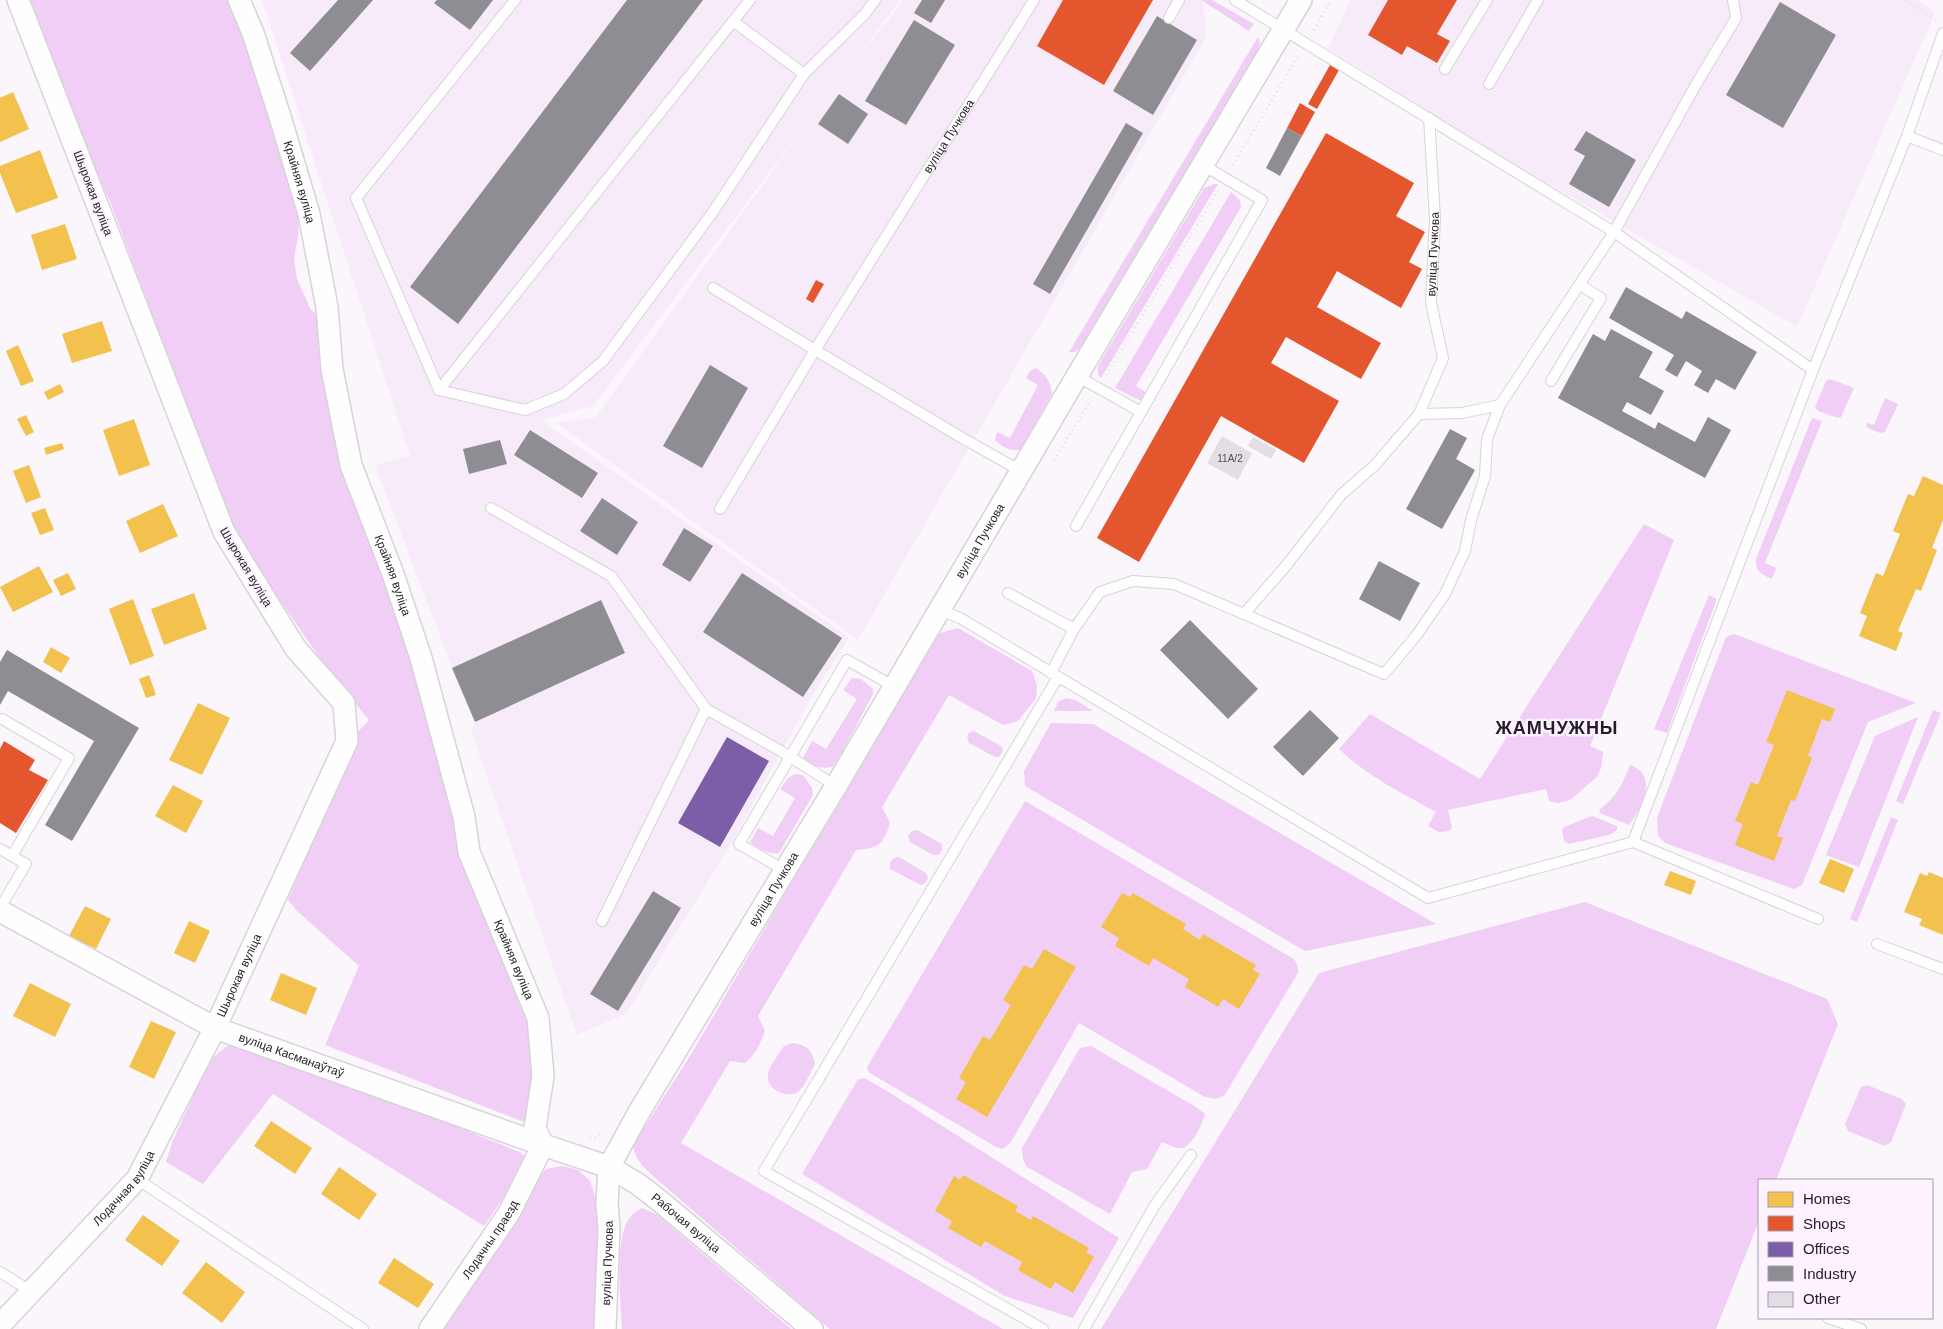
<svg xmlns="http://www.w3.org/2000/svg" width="1943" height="1329" font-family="Arial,sans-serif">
<rect width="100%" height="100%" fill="#fbf5fc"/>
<path fill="#f7ebf9" d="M262 0H900L853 64 904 0H1203L1207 36 858 640 556 423 596 417 810 119 593 406 541 420 849 637 807 705 728 849 626 1014 577 1035 471 731 475 722 452 668 375 465 410 456Z
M1350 0H1919L1935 13 1797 327 1483 146 1328 48Z"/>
<path fill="#f0cef5" d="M30 0H228L244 31 299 212 298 236 294 259 297 279 311 310 318 316 319 360 342 466 382 566 533 1021 535 1080 527 1123 325 1045 359 966 297 911 288 900 357 733 369 720 328 670 234 533 111 204 78 129Z
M1201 0H1212L1254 24 1249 31Z
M1258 37 1260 43 1258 50 1083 346 1075 352H1069Z
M1214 184H1218L1101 378 1098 375V366L1204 188Z
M1231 192 1240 200 1241 207 1136 386 1144 391 1146 396 1143 400H1139L1115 388Z
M1035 368C1046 373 1051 383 1052 394L1020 450C1010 451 1002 447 995 440L997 432 1010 438 1038 385 1026 378 1030 371Z
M1830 379 1854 388 1841 417 1838 418 1818 411 1815 407 1826 381Z
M1885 398 1898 404 1885 432 1880 433 1866 427 1867 423 1874 425Z
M1812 418 1822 421 1765 563 1776 568 1772 579C1761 574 1756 572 1756 559Z
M1644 524 1674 540 1590 746 1603 752 1601 768 1597 777 1570 800 1558 803 1549 801 1546 789 1448 810 1452 828 1450 831 1439 832 1428 826 1436 812C1402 793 1367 776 1339 749L1370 714 1480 779Z
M1709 595 1717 599 1667 733 1654 729Z
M958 628 1032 671 1037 685 1036 698 1018 721 1003 725 949 695 882 807 890 823C883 845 879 848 856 850L758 1016 765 1031C760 1044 756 1054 745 1063L730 1061 681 1143 1003 1329H830L654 1177C643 1166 635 1160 633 1145L690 1056 937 634Z
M1734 634 1916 703 1868 722 1802 885 1794 889 1665 843 1658 835 1657 818 1726 637Z
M852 678 861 679 873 689V694L835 766C822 770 812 767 803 758L812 741 826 749 857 699 843 690Z
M1066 698 1076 700 1093 711H1054L1058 702Z
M1933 710 1941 713 1903 804 1896 801Z
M1918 717 1859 867 1826 855 1875 736Z
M1051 723 1093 724 1436 924 1305 951 1025 786 1024 771Z
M974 731 1001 746 1003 750 999 757H995L969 743 967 736 970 732Z
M1630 765C1659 774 1642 809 1629 825L1600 813 1599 810C1617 796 1622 785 1630 765Z
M795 774 803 775 812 788 813 795 779 853C769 855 758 849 750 842L758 828 773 836 795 798 780 789 788 778Z
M1025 801 1294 959 1298 967V973L1224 1096 1215 1099 1205 1097 1079 1023 1011 1142 1003 1149 996 1147 868 1072 867 1067Z
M1592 816 1617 826V830L1609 835 1569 844 1564 841 1562 830 1564 827Z
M1891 817 1898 820 1857 922 1850 919Z
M917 830 942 844V849L939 855H933L910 842 908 836 912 831Z
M899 857 926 873 928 878 925 883 921 885 890 869V863L894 858Z
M1585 902 1827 999 1838 1024 1776 1180H1759V1221L1716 1329H1101L1319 973Z
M793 1043C807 1045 812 1050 815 1064 810 1072 806 1085 799 1091 788 1100 765 1089 768 1074 770 1065 779 1054 784 1046Z
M241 1044 367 1091 520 1152 526 1158V1165L484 1226 273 1094 203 1184 166 1162 173 1140 210 1060 227 1046Z
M1091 1046 1196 1107 1205 1114C1202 1124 1193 1146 1182 1148 1175 1149 1168 1144 1162 1142L1147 1169 1132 1172 1110 1214 1027 1167 1023 1159 1022 1148 1080 1048Z
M864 1078 887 1091 1119 1238 1073 1318 1005 1296 802 1174 858 1079Z
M1867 1085 1902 1099 1906 1104 1891 1142 1885 1146 1848 1131 1845 1124 1861 1087Z
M562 1166 578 1170 590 1181 596 1199 598 1246 594 1329H444L481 1271 531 1187 546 1169Z
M642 1208 656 1214 791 1329H622C621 1303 613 1233 632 1215 635 1212 639 1210 642 1208Z"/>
<path fill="#f2c14e" d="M13 92 29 129 0 142V98Z
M40 150 58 198 16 213 0 173V166Z
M65 224 77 259 42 270 31 235Z
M102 321 112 351 72 363 62 334Z
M18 345 34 381 21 386 6 351Z
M60 384 64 392 48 400 44 392Z
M26 415 34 432 26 436 17 419Z
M134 419 150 465 119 476 103 430Z
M62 443 64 449 46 455 44 448Z
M29 465 41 497 26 503 13 471Z
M1923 476 1943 485V520L1932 548 1937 550 1921 591 1916 589 1898 631 1903 633 1896 651 1859 636 1867 616 1860 613 1876 573 1883 576 1900 534 1893 531 1908 494 1914 496Z
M163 504 178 536 140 553 126 521Z
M45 508 54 530 40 535 31 513Z
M39 566 53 592 13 612 0 587Z
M68 573 76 589 61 596 53 580Z
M194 593 207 629 164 645 151 609Z
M133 599 154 656 130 665 109 609Z
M51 647 70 658 61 673 43 662Z
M149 675 156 695 146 698 139 679Z
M1787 690 1835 709 1830 722 1822 719 1808 756 1812 758 1795 801 1791 800 1777 836 1783 838 1774 861 1735 845 1743 824 1735 821 1751 782 1758 785 1774 745 1766 742Z
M198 703 230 718 202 775 169 760Z
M173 785 203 801 186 833 155 816Z
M1830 859 1854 869 1844 893 1819 883Z
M1670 871 1696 881 1691 895 1664 885Z
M1929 872 1943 878V935L1919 925 1922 919 1904 912 1920 873 1927 876Z
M1122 893 1130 897 1133 893 1186 924 1183 929 1200 940 1203 934 1256 965 1253 970 1260 974 1239 1009 1223 999 1218 1007 1185 987 1189 979 1153 958 1149 966 1115 946 1119 938 1101 927Z
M85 906 111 919 96 949 69 936Z
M189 921 210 931 195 963 174 953Z
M1044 949 1076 967 987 1117 956 1099 966 1082 959 1078 983 1036 990 1040 1011 1005 1003 1000 1024 965 1032 969Z
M281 973 317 988 306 1015 270 1000Z
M30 983 71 1004 55 1037 13 1016Z
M151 1021 176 1032 154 1079 129 1067Z
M271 1121 312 1148 295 1174 254 1146Z
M339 1167 377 1194 359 1220 321 1194Z
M963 1175 1018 1206 1015 1211 1031 1220 1033 1216 1089 1248 1086 1252 1094 1257 1073 1293 1055 1282 1051 1289 1018 1270 1022 1262 985 1241 981 1247 948 1228 952 1221 935 1211 954 1176 960 1180Z
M143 1215 180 1241 162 1266 125 1240Z
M394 1258 434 1284 418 1308 378 1283Z
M206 1262 245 1292 222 1323 182 1293Z"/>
<path fill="#e4572e" d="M1063 0H1153L1104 85 1037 46Z
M1388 0H1457L1437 34 1450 41 1437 63 1407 46 1402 55 1368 35Z
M1330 65 1339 70 1317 109 1308 104Z
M1300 103 1315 112 1302 136 1287 128Z
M1326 133 1414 183 1396 216 1425 232 1409 262 1422 269 1401 308 1337 271 1317 307 1381 343 1361 379 1286 337 1271 363 1339 401 1304 463 1221 416 1139 562 1097 538Z
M816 280 824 284 813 303 806 299Z
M4 741 35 760 29 770 48 780 16 833 0 823V749Z"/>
<path fill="#7b5ea7" d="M727 737 769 761 720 847 678 823Z"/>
<path fill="#8d8d92" d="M338 0H373L310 71 290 53Z
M437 0H493L470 30 434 3Z
M627 0H703L458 324 410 287Z
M922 0H945L931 23 914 13Z
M1780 2 1836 35 1783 128 1726 95Z
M1157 16 1197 40 1153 115 1113 91Z
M914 20 955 45 906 125 865 101Z
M839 94 868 114 848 144 818 124Z
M1126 123 1143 133 1050 294 1033 284Z
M1287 128 1302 136 1280 176 1266 168Z
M1586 131 1636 160 1609 207 1569 184 1585 156 1574 150Z
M1626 287 1682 319 1686 311 1757 352 1735 390 1716 379 1708 393 1694 385 1702 371 1686 361 1677 377 1665 370 1674 355 1609 318Z
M1611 329 1653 352 1639 377 1664 391 1651 415 1627 402 1622 411 1655 429 1658 422 1695 442 1708 417 1731 430 1705 478 1558 398 1593 334 1605 341Z
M710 365 748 388 702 468 663 446Z
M1450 429 1467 438 1456 459 1475 470 1442 529 1406 509Z
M530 430 598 473 582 498 514 455Z
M500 440 507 464 469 474 463 449Z
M602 498 638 522 617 555 580 531Z
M684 528 713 546 690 582 662 565Z
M1379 561 1420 583 1400 621 1359 599Z
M742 573 842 638 803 697 703 632Z
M601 600 625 653 475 722 452 668Z
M1190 620 1258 689 1228 719 1160 650Z
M7 650 139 728 72 841 45 825 94 741 8 691 0 705V662Z
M1310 710 1339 738 1303 776 1273 747Z
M653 891 681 908 618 1011 590 994Z"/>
<path fill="#e3dee4" d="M1222 436 1252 453 1238 480 1207 463Z
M1253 437 1276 450 1271 459 1248 446Z"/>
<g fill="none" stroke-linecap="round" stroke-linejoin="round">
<defs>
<g id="lane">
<path d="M515 0 356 198 439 390 750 0"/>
<path d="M1235 0 1614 232 1813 370"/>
<path d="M1169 18 1179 0"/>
<path d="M733 21 804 74 865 14 875 0"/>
<path d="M1445 69 1487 0"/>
<path d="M1489 84 1538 0"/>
<path d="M1907 136 1943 150"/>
<path d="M713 288 815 350 720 509"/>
<path d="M1077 376 1141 412"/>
<path d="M1551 381 1601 298 1580 285"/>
<path d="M439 390 525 410 564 394 603 361 713 212 804 74"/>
<path id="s1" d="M1419 414 1443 358 1431 303 1435 218 1429 118"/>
<path id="s2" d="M1021 471 964 439 815 350 1034 0"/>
<path d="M491 508 611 576 706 709 781 751 836 786"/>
<path d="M1076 526 1262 200 1203 165"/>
<path d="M1008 593 1074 629 1051 673"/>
<path d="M940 610 960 618 1428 898 1633 842 1813 370 1907 136 1943 33"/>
<path d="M1244 614 1285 567 1341 495 1375 465 1419 414 1462 413 1500 405 1614 232 1698 81 1736 18 1733 0"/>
<path d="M1074 629 1100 592 1133 581 1174 584 1384 674 1416 636 1445 594 1465 551 1471 520 1485 476 1487 439 1500 405"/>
<path d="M2 719 69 758 12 856"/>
<path d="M1633 842 1818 919"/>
<path d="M0 849 26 864 0 908"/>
<path d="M786 871 739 844 847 660 893 686"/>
<path d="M602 921 706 709"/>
<path d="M1877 944 1943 969"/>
<path d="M137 1179 363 1329"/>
<path d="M0 1272 32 1292"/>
<path d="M1828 1318 1861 1329"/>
<path d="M1043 1329 764 1171 1058 677"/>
<path d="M1084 1329 1155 1205 1191 1155"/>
</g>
<g id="street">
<path id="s3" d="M239 0 253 33 281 120 309 214 327 307 332 369 351 465 393 574 421 658 464 817 469 852 538 1018 543 1076 535 1128 543 1145"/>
<path id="s4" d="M0 911 215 1028 543 1145 609 1167 638 1184 661 1202 812 1329"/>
<path id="s5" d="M0 1325 137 1179 215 1028 347 741 344 703 296 649 224 532 18 0"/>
<path id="s6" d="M430 1329 509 1213 543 1145"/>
<path id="s7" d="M605 1329 609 1229 607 1203 609 1167 639 1112 836 786 1077 376 1301 0"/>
</g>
</defs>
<use href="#lane" stroke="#d7d3d8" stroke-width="12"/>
<use href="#street" stroke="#d7d3d8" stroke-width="24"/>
<path stroke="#e3e1e4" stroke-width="3" stroke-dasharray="1 4" stroke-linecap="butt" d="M1905 0 1936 20
M1314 30 1331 0
M1233 165 1299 55
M107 168 110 135 160 0
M134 240 174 269 304 301
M1106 375 1218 190
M1054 460 1091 400
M348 677 361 592 368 568
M368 732 443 821
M710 1032 718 1036
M657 1125 668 1132 676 1177 859 1329
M658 1126 694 1066 712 1059 724 1051 737 1028 731 1002
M590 1137 595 1138 603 1133"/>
<use href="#lane" stroke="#fefeff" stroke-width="10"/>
<use href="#street" stroke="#fefeff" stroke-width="21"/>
</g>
<g text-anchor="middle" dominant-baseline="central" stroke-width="5" stroke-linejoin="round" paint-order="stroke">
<g font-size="10" fill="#524e52">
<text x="1230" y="458">11А/2</text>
</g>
<g font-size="12" fill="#221e22" stroke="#fdf2ff">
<text stroke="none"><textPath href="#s2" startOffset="491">вуліца Пучкова</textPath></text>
<text stroke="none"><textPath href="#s3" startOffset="192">Крайняя вуліца</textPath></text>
<text transform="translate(93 193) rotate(69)">Шырокая вуліца</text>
<text stroke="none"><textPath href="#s1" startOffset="166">вуліца Пучкова</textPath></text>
<text stroke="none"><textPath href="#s7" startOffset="890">вуліца Пучкова</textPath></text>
<text transform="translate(246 567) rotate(59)">Шырокая вуліца</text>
<text stroke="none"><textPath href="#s3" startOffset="598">Крайняя вуліца</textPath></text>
<text stroke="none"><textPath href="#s7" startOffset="485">вуліца Пучкова</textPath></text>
<text stroke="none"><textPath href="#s3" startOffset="1002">Крайняя вуліца</textPath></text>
<text stroke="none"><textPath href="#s5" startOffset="428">Шырокая вуліца</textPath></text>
<text stroke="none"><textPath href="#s4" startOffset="326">вуліца Касманаўтаў</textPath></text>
<text stroke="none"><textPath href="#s5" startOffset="185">Лодачная вуліца</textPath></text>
<text stroke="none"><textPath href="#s4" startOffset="758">Рабочая вуліца</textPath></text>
<text stroke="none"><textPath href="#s6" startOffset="108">Лодачны праезд</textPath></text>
<text stroke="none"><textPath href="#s7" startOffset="66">вуліца Пучкова</textPath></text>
</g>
<g font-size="18" font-weight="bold" letter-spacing="1" fill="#221e22" stroke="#fdf2ff">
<text x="1557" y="728">ЖАМЧУЖНЫ</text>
</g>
</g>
<rect x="1758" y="1179" width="175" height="140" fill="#fdf2ff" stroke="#a59da7"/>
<rect x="1768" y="1192" width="25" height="15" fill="#f2c14e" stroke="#a59da7"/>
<text x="1803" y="1204" font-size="15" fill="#221e22">Homes</text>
<rect x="1768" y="1216" width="25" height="15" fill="#e4572e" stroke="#a59da7"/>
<text x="1803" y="1229" font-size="15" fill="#221e22">Shops</text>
<rect x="1768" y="1242" width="25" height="15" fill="#7b5ea7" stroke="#a59da7"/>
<text x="1803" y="1254" font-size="15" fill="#221e22">Offices</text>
<rect x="1768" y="1266" width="25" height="15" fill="#8d8d92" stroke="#a59da7"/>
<text x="1803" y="1279" font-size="15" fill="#221e22">Industry</text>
<rect x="1768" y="1292" width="25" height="15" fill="#e3dee4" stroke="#a59da7"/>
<text x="1803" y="1304" font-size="15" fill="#221e22">Other</text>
</svg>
